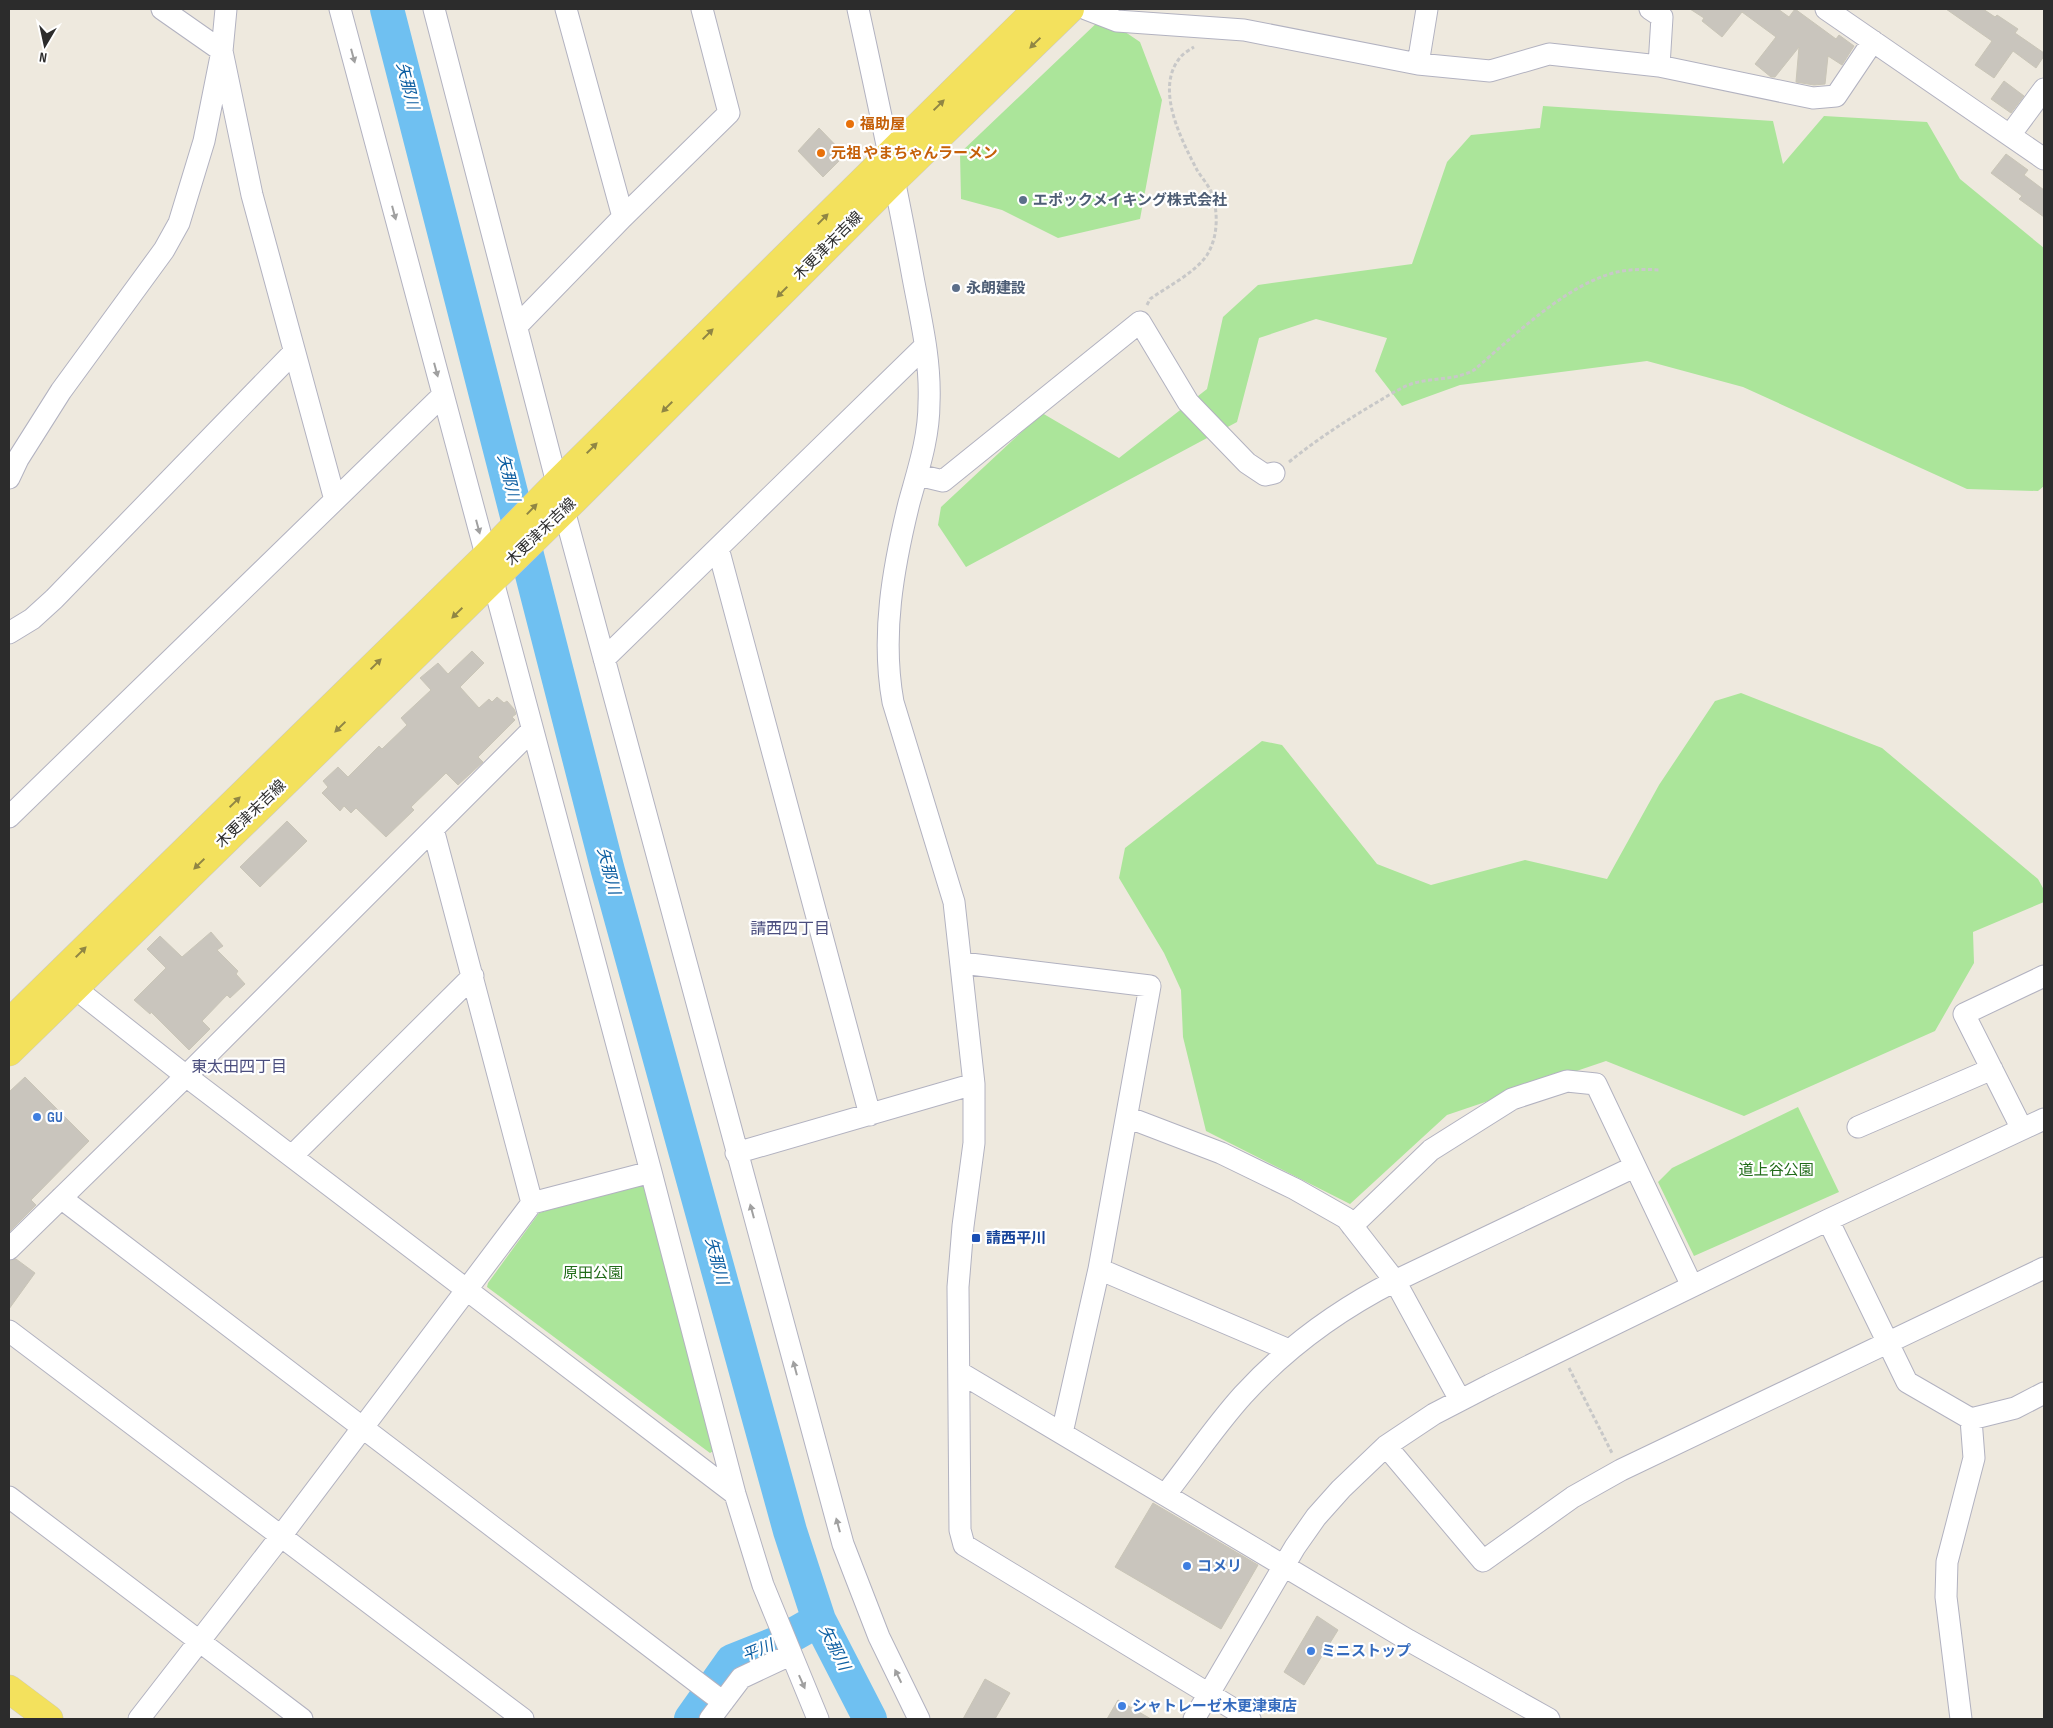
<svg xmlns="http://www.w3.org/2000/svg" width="2053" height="1728" font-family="'Sofia Sans Condensed','Noto Sans JP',sans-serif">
<rect width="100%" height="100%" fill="#eee9de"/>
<path fill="#abe59a" d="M1103 17 1140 42 1162 100 1140 219 1058 238 1002 210 961 199 960 153Z
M1543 106 1773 121 1783 164 1824 116 1927 122 1960 179 2044 248V486L2038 491 1967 489 1743 387 1647 361 1460 385 1402 406 1375 371 1387 338 1316 319 1259 338 1237 422 966 567 938 525 941 507 1042 413 1119 458 1207 389 1223 317 1258 285 1412 264 1447 162 1471 135 1540 128Z
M1741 693 1882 748 2038 879 2044 890V902L1973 932 1974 963 1935 1031 1744 1116 1606 1061 1447 1115 1350 1204 1206 1131 1183 1037 1181 990 1164 953 1119 878 1125 848 1262 741 1282 745 1377 864 1431 885 1525 860 1607 879 1659 785 1715 701Z
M1798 1107 1839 1192 1694 1256 1658 1182 1672 1168Z
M641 1181 647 1188 715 1450 710 1453 487 1287 488 1283 539 1213Z"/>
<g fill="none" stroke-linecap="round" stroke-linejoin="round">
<path stroke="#6fc0f1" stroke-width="34" d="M387 9 608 871 790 1531 819 1620 870 1719
M691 1719 732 1661 782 1641 819 1620"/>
</g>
<path fill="#c9c5bd" stroke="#c9c5b7" d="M1690 9H1778L1789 17 1795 9 1836 39 1839 35 1854 46 1842 65 1828 56 1825 84 1814 85 1796 82 1799 47 1775 77H1771L1755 64 1776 37 1742 12 1722 37 1702 21 1704 18Z
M1946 9H1983L1995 17 1997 15 2018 29 2015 33 2044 53V56L2036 68 2013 51 1994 78 1975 65 1992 41Z
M2004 81 2024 96 2011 113 1991 99Z
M819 128 845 155 823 177 798 151Z
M2006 154 2028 170 2024 175 2044 190V217L2019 199 2022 196 1991 173Z
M472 651 484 663 460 687 479 708 489 699 492 702 497 697 504 703 507 701 514 709 516 714 512 717 515 720 478 757 483 762 458 785 446 773 411 807 414 810 386 837 356 808 351 813 344 806 340 811 322 793 328 787 323 781 338 767 348 777 379 746 382 749 407 725 401 718 431 690 420 678 438 663 448 674Z
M287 821 307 841 260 887 240 867Z
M211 932 223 946 217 950 238 971 236 974 245 984 230 998 227 995 202 1021 210 1029 189 1050 151 1012 150 1014 134 1000 166 968 147 949 160 936 182 957Z
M25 1077 89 1141 31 1200 36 1205 9 1232V1092Z
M16 1259 35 1273 9 1309V1261Z
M1153 1503 1258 1565 1221 1629 1115 1567Z
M1317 1616 1338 1630 1304 1685 1284 1672Z
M985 1679 1010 1693 995 1719H963Z
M1118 1700 1151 1719H1107Z"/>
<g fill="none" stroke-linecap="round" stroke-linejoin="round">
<defs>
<path id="minor" d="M162 9 222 51 252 195 335 500
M340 9 651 1172 735 1494 763 1585 818 1719
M434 9 564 510 843 1544 879 1637 919 1719
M566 9 623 217
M858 9C877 96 896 184 912 272 920 316 931 359 929 403 929 438 918 470 909 503 893 568 881 635 893 702L954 902 974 1084V1143L963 1226 958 1287 960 1530 964 1545 1250 1719
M1086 9 1117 21 1244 30 1418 64 1490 71 1549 54 1659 66 1813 98 1836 96 1873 41
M1650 9 1662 17 1659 66
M1826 9 2044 159
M1418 64 1427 9
M2010 135 2044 89
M517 326 623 217 729 113 702 9
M918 475 943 481 1140 322 1188 402 1247 463 1265 475 1274 473
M9 478 18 459 61 391 164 250 179 223 204 141 222 51 226 9
M718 548 870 1115
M9 633 32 619 54 599 294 352
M604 659 925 346
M9 817 443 395
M433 829 532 1203
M962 963 1150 986 1099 1269 1062 1433
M62 978 186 1076 735 1494
M1127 1117 1221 1153 1295 1189 1346 1218 1395 1281 1460 1400
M1858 1127 1992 1069
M2022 1129 1964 1014 2044 976
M736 1153 974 1084
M292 1156 473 976
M61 1198 723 1702
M1828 1220 1907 1382 1971 1419 2015 1408 2044 1393
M1352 1226 1431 1150 1512 1099 1567 1081 1596 1084 1692 1286
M9 1249 186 1076 532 730
M1099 1269 1289 1350
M9 1331 523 1719
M959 1372 1408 1640 1549 1719
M1386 1446 1483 1561 1573 1497 1621 1470 2044 1268
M1165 1495C1191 1462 1215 1426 1243 1395 1286 1348 1338 1310 1395 1281L1634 1167
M9 1497 302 1719
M139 1719 281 1536 532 1203 651 1172
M710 1719 741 1678 790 1655
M1194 1719 1295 1547 1316 1517 1341 1489 1386 1446 1434 1414 1490 1385 1828 1220 2044 1119
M1961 1719 1946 1597 1947 1562 1974 1458 1971 1419"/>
<path id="major" d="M9 1023 486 556 558 482 1037 9
M9 1052 564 510 894 180 1070 9
M9 1689 49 1719"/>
</defs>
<use href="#minor" stroke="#b2b2c0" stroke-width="23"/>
<use href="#major" stroke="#c8c8c8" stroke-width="29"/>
<path stroke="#c8c8c8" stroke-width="3" stroke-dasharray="4 2.5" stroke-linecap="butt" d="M1147 305 1150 299C1167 287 1196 272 1207 255 1218 237 1218 215 1213 196 1210 187 1202 178 1197 170 1182 141 1155 90 1179 59 1182 54 1189 50 1194 47
M1289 462C1316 440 1344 422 1374 404 1386 397 1398 389 1411 384 1433 377 1454 381 1474 370 1513 337 1566 284 1617 272 1631 269 1645 269 1659 270
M1569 1368 1612 1453"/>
<use href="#minor" stroke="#fff" stroke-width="21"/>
<use href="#major" stroke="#f3e15d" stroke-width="28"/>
</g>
<defs><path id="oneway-solid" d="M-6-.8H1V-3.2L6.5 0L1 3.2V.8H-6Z" transform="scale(1.25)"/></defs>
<g fill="#908644">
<use href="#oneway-solid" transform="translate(1035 43) rotate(136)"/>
<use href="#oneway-solid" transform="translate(939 105) rotate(-44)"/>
<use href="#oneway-solid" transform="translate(823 219) rotate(-45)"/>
<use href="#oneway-solid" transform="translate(782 292) rotate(135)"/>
<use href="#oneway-solid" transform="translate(708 334) rotate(-45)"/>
<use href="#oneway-solid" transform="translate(667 407) rotate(135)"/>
<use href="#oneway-solid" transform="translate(592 448) rotate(-45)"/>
<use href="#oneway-solid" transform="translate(532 509) rotate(-46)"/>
<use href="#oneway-solid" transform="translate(457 613) rotate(136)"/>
<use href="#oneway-solid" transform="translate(376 664) rotate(-44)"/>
<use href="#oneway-solid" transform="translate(340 727) rotate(136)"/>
<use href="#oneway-solid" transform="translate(235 802) rotate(-44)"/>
<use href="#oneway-solid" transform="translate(199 864) rotate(136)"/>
<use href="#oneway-solid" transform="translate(81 952) rotate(-45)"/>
</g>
<g fill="#a0a0a0">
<use href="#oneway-solid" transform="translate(353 56) rotate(75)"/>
<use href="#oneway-solid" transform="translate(394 213) rotate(75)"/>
<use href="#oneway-solid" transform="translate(436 370) rotate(75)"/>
<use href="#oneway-solid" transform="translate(478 527) rotate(75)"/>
<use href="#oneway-solid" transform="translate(752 1211) rotate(-105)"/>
<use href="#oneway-solid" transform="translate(795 1368) rotate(-105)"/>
<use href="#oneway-solid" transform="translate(838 1525) rotate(-105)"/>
<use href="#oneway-solid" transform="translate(898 1676) rotate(-116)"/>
<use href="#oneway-solid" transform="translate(802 1682) rotate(66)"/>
</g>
<g fill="#e8710a" stroke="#fff" stroke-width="2">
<circle cx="850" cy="124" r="5"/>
<circle cx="821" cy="153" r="5"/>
</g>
<g fill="#5c6f8a" stroke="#fff" stroke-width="2">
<circle cx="1023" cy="200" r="5"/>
<circle cx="956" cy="288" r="5"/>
</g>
<g fill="#3f7fe0" stroke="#fff" stroke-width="2">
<circle cx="37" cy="1117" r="5"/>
<circle cx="1187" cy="1566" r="5"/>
<circle cx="1311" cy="1651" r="5"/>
<circle cx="1122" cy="1706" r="5"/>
</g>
<rect fill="#1a4fb4" stroke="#fff" stroke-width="2" x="971" y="1233" width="10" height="10" rx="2.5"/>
<g text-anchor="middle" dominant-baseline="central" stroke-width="4.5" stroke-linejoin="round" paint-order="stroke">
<g font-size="15" font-weight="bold" fill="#c56008" stroke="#fff" text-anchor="start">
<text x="860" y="124">福助屋</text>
<text x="831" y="153">元祖 やまちゃんラーメン</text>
</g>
<g font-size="15" font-weight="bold" fill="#4e5e75" stroke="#fff" text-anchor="start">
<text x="1033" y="200">エポックメイキング株式会社</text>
<text x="966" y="288">永朗建設</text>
</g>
<g font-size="15" fill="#2c2c2c" stroke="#fff">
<text transform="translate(828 246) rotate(-45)">木更津末吉線</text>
<text transform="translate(541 532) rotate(-44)">木更津末吉線</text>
<text transform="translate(251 814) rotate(-44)">木更津末吉線</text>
</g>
<g font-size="15" font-weight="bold" fill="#366cbe" stroke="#fff" text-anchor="start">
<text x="47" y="1117">GU</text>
<text x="1197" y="1566">コメリ</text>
<text x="1321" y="1651">ミニストップ</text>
<text x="1132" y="1706">シャトレーゼ木更津東店</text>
</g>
<g font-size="15" fill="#216b19" stroke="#fff">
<text x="1776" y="1170">道上谷公園</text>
<text x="593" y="1273">原田公園</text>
</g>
<g font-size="15" font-weight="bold" fill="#164399" stroke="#fff" text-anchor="start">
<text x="986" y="1238">請西平川</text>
</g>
<g font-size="16" font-style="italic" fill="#0b5da1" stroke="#fff">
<text transform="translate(407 86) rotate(76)">矢那川</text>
<text transform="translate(508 478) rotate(76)">矢那川</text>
<text transform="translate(608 871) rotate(75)">矢那川</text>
<text transform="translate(716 1261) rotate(75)">矢那川</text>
<text transform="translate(834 1648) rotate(63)">矢那川</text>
<text transform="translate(758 1651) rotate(-22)">平川</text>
</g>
<g font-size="16" fill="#4b4e7e" stroke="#fff">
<text x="790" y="929">請西四丁目</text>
<text x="239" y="1067">東太田四丁目</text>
</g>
</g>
<rect width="2053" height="1728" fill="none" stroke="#2c2c2c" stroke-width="20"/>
<g transform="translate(45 45) rotate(189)" stroke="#ffffff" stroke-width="4" paint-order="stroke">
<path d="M0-4L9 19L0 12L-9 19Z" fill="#2c2c2c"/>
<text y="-8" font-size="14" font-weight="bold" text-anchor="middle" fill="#2c2c2c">N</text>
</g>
</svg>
